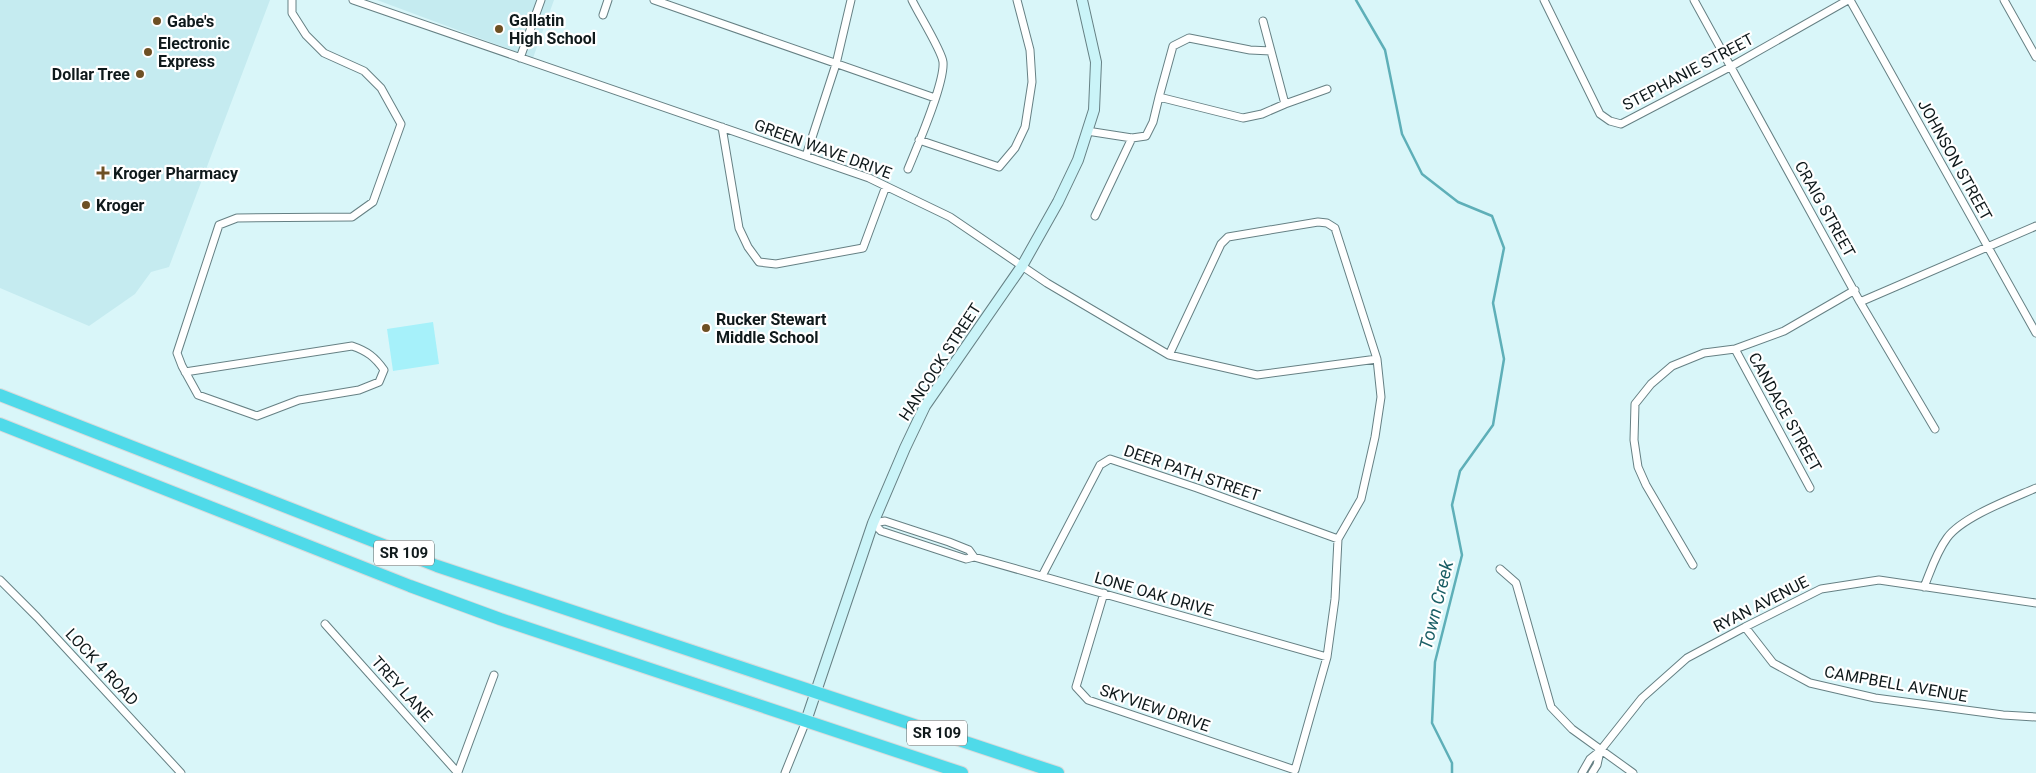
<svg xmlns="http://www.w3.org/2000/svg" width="2036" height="773" font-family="Roboto,sans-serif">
<rect width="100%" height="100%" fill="#d9f6f9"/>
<path fill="#c5ebf0" d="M0 0H270L169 267 151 272 135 294 89 326 0 288Z
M377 0H554L533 58Z"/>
<path fill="#a6f1fa" d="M433 322 439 364 393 371 387 329Z"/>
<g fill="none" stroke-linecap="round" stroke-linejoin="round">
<path stroke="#5eafb8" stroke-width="2.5" d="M1356 0 1385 50 1402 134 1422 174 1458 202 1492 216 1504 248 1493 303 1504 359 1493 425 1460 471 1452 505 1462 555 1435 662 1432 723 1452 763V773"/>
<defs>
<path id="street" d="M353 0 869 178 950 217 1047 283 1169 355 1257 375 1377 359
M654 0 935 98
M1544 0 1600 114 1610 121 1621 124 1730 67 1848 0
M1694 0 1860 302 1935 429
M1850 0 2036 333
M2004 0 2036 57
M603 15 608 0
M520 58 541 0
M1159 97 1173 46 1189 38 1250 50 1271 51
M1285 104 1327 89
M722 127 739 228 748 247 759 262 776 264 863 248 886 186
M1087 131 1132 138 1146 136 1153 122 1159 97 1243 118 1262 114 1285 104 1263 21
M919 140 999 167 1015 148 1025 127 1032 82 1030 50 1017 0
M806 156 836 64 851 0
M908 169C917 147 945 83 943 62 942 51 918 13 912 0
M1095 216 1132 138
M1860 302 2036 226
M1735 349 1810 488
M185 372 352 346C367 351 375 357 384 370L379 382 359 390 299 400 257 416 198 395 182 366 177 353 219 225 237 218 352 217 373 202 401 124 381 88 364 71 324 53 306 35 292 13V0
M873 523 881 531 966 559 974 557 1327 657
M873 523 885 521 949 542 969 550 974 557
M1693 565 1646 485 1638 467 1634 440 1635 404 1651 384 1672 366 1704 353 1735 349 1784 331 1855 290
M1500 569 1516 583 1551 707 1572 729 1633 773
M1042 576 1100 465 1110 459 1197 488 1338 539
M0 580 37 617 181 773
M1924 587C1931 570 1936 553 1947 538 1962 517 2011 499 2036 488
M1104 593 1076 687 1088 700 1295 770 1327 657 1335 599 1338 539 1361 499 1375 437 1381 397 1377 359 1335 228 1327 223 1318 222 1228 237 1221 244 1169 355
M325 624 458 773
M1745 627 1773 663 1810 683 1875 698 2003 715 2036 717
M458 772 494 675
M785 773 806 721
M1582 773 1590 759 1600 751 1642 698 1687 658 1745 627 1821 589 1879 580 2036 603
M1592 773 1597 765 1600 751"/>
<path id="secondary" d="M806 721 873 523 905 448 925 406 1022 266 1058 202 1078 160 1094 110 1096 62 1082 0"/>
<path id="highway" d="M0 395 437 566 1058 773
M0 424 410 586 500 619 962 773"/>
</defs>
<use href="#street" stroke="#668084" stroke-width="9"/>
<use href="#secondary" stroke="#668084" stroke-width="12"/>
<use href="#highway" stroke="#d9dadb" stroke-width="14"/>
<use href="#street" stroke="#fff" stroke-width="7"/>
<use href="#secondary" stroke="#caf4f8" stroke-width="10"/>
<use href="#highway" stroke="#4fdae9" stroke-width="12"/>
</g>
<g fill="#6e5024" stroke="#fff" stroke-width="2">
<circle cx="157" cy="21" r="5"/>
<circle cx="499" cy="29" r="5"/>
<circle cx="148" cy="52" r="5"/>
<circle cx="140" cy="74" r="5"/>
<path d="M100.5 165.5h5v5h5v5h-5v5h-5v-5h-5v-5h5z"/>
<circle cx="86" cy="205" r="5"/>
<circle cx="706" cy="328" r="5"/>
</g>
<g text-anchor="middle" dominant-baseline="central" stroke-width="4.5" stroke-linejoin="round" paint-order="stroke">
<g fill="#fff" stroke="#575e5f" stroke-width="1">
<rect x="374" y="540.5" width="60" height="25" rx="4"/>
<rect x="907" y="720.5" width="60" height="25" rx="4"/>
</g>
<g font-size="15" font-weight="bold" fill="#0f191b">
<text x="404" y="553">SR 109</text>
<text x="937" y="733">SR 109</text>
</g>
<g font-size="16" font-weight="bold" fill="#0f191b" stroke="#fff" text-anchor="start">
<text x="509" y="20">Gallatin<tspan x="509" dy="18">High School</tspan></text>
<text x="167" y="21">Gabe's</text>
<text x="158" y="43">Electronic<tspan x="158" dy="18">Express</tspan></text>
<text x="130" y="74" text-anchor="end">Dollar Tree</text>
<text x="113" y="173">Kroger Pharmacy</text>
<text x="96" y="205">Kroger</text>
<text x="716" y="319">Rucker Stewart<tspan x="716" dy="18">Middle School</tspan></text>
</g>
<g font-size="16" fill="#0f191b" stroke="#fff">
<text transform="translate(1688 72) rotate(-28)">STEPHANIE STREET</text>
<text transform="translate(823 149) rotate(20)">GREEN WAVE DRIVE</text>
<text transform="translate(1955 160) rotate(61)">JOHNSON STREET</text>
<text transform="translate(1825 209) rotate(61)">CRAIG STREET</text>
<text transform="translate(940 362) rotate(-57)">HANCOCK STREET</text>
<text transform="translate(1785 412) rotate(61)">CANDACE STREET</text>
<text transform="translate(1192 473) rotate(19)">DEER PATH STREET</text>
<text transform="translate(1154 594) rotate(16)">LONE OAK DRIVE</text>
<text transform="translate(1761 604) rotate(-27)">RYAN AVENUE</text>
<text transform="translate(102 667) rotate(47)">LOCK 4 ROAD</text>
<text transform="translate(1896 684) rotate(10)">CAMPBELL AVENUE</text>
<text transform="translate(402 689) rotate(48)">TREY LANE</text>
<text transform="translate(1155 708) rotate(19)">SKYVIEW DRIVE</text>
</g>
<g font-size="18" font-style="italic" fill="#1a5e65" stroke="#fff">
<text transform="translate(1436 605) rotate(-76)">Town Creek</text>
</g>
</g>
</svg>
